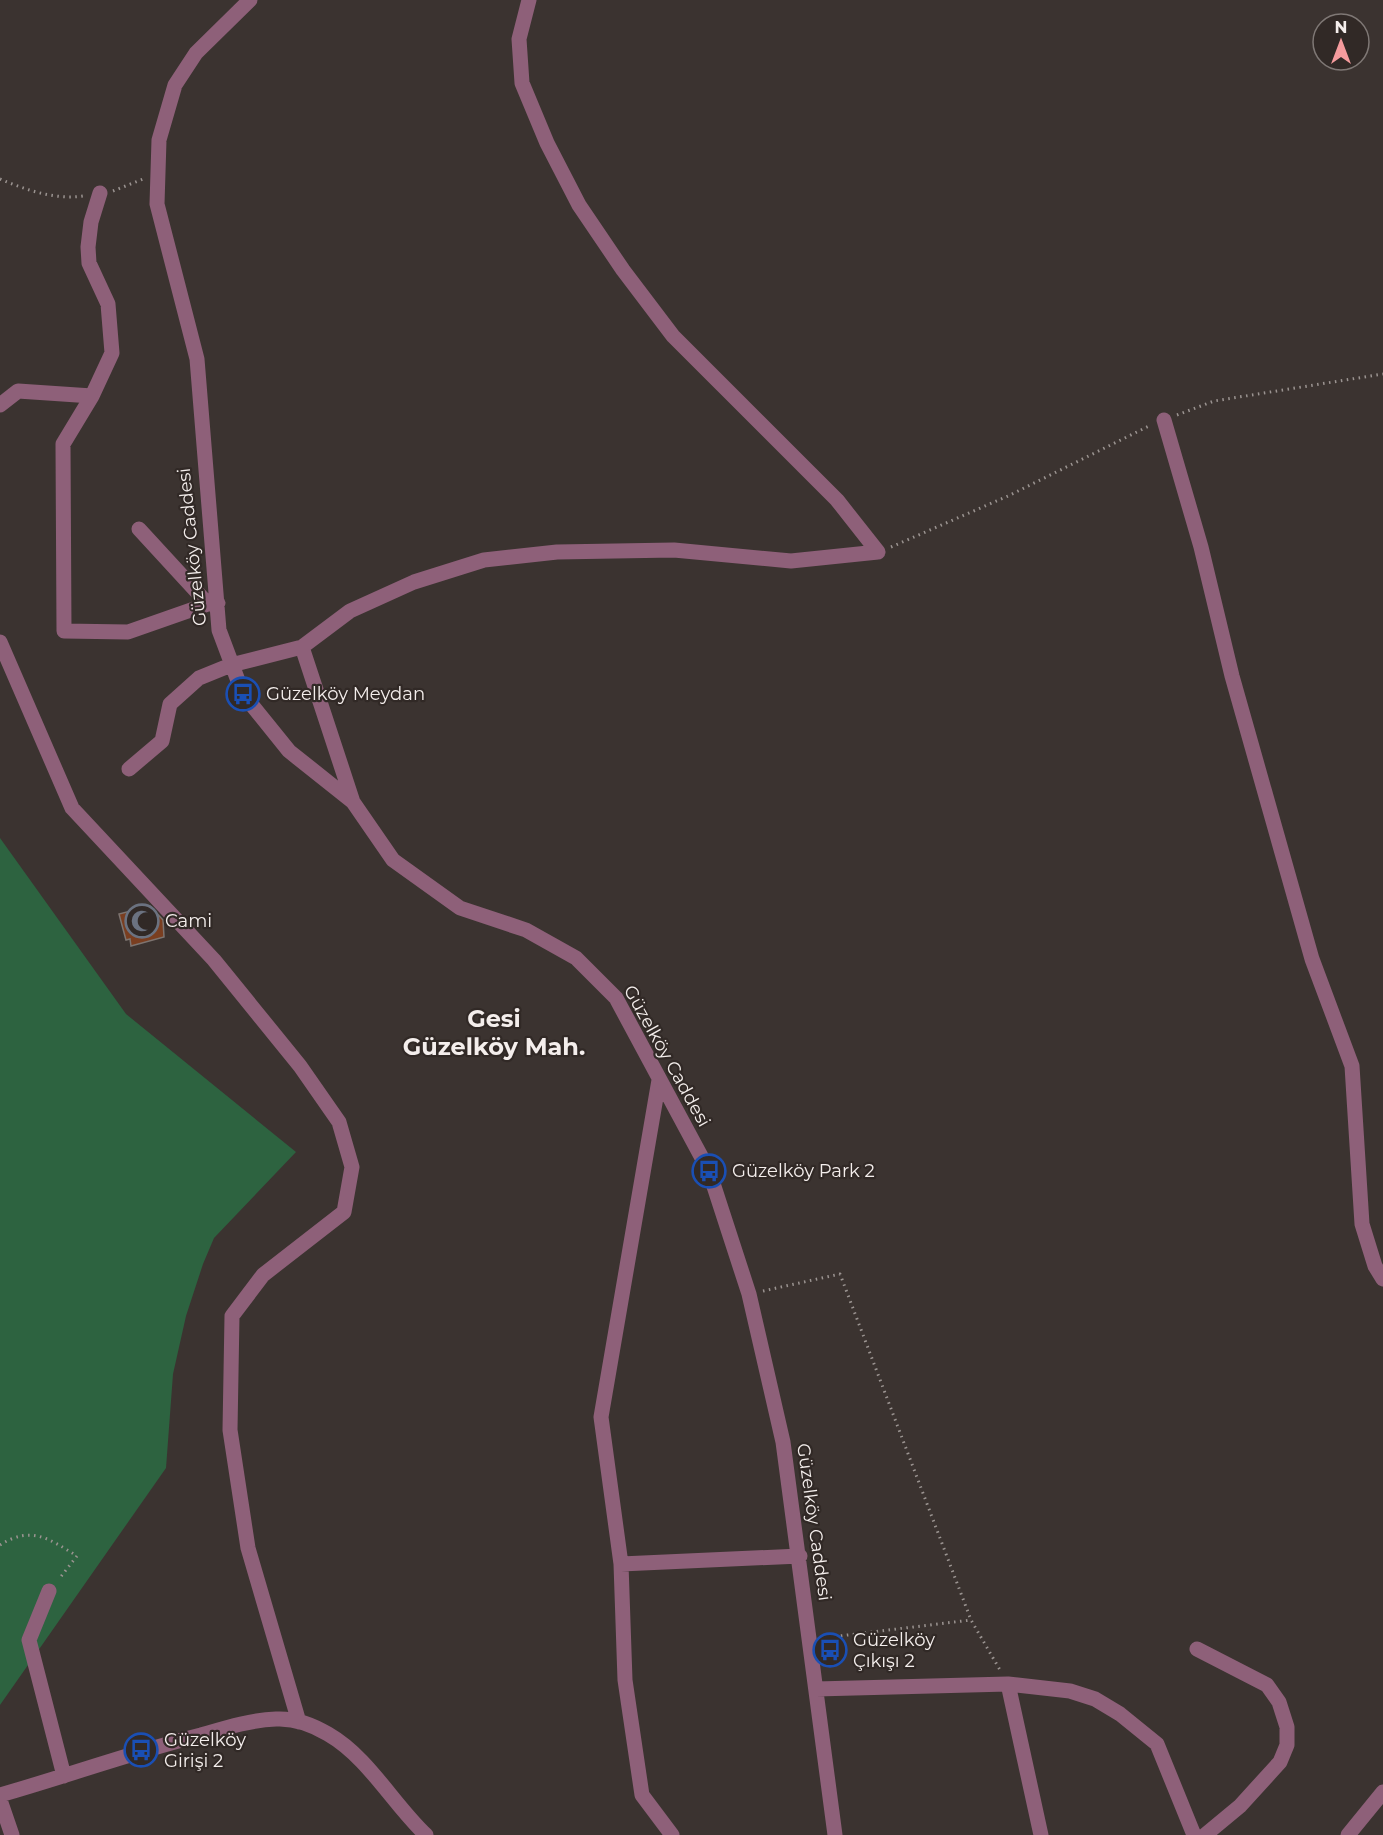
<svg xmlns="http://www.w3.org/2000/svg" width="1383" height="1835" font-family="Montserrat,sans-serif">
<rect width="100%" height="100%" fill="#3b3330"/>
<path fill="#2d6340" d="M0 838 126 1014 296 1152 214 1238 203 1264 186 1316 173 1374 166 1468 0 1705Z"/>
<path fill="#7a3e20" stroke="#7d7470" stroke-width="1.5" d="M150 906 163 920 164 937 131 946 130 939 126 940 119 914Z"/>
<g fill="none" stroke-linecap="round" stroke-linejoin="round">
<path stroke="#9b9491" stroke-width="3" stroke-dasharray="1.5 4.5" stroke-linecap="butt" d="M0 179C26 190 55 200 83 196
M113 191 143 179
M1177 415 1214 401 1383 374
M891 547 1008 496 1151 425
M763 1291 840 1274 971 1620 1000 1670
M0 1545C32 1525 49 1539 77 1556L59 1579
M823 1638 971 1620"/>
<path stroke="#8e6079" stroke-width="15" d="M250 0 196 53 175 85 159 140 157 204 197 359 219 630 243 694 289 751 353 802 393 860 460 908 526 930 576 958 616 998 709 1171 749 1294 783 1442 835 1835
M529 0 519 39 522 83 547 143 579 205 623 270 673 336 837 500 878 552
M92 396 112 353 108 304 89 263 88 247 91 222 100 193
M0 405 18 391 92 396 63 444 64 631 128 632 208 604 218 603
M1164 420 1201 547 1232 676 1312 959 1352 1066 1362 1224 1375 1266 1383 1279
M139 529 208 604
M0 642 72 808 214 960 300 1066 339 1122 352 1167 344 1212 263 1275 232 1316 230 1430 248 1548 299 1722
M302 647 350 611 414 582 484 560 557 552 674 550 791 561 878 552
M129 769 162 741 170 704 199 678 231 665 302 647 353 802
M659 1080 601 1417 621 1564 625 1680 642 1795 672 1835
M621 1564 800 1556
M49 1591 29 1640 64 1776
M1197 1649 1267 1685 1279 1702 1287 1727V1745L1280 1762 1240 1806 1205 1835
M1008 1684 1041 1835
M816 1689 1008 1684 1070 1691 1095 1699 1120 1714 1157 1744 1194 1835
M0 1795C67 1776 133 1752 201 1735 225 1728 250 1720 276 1719 294 1718 313 1725 328 1734 368 1757 393 1804 426 1835
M0 1800 12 1835
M1348 1835 1383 1792"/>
</g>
<defs>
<symbol id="bus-ring" viewBox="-11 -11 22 22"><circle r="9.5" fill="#312926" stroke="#1a4fb4" stroke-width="1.5"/><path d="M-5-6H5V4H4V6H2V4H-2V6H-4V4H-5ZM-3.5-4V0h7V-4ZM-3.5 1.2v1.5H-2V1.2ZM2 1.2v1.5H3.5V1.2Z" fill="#1a4fb4"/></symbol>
<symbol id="mosque-ring" viewBox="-11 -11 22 22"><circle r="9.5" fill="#312926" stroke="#6b7280" stroke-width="1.5"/><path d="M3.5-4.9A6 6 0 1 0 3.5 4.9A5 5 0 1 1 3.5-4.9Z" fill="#6b7280"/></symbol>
</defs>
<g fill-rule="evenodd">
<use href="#bus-ring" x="224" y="675" width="38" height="38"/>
<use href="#mosque-ring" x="123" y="902" width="38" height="38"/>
<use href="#bus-ring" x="690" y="1152" width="38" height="38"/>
<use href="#bus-ring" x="811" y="1631" width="38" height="38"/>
<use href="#bus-ring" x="122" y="1731" width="38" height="38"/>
</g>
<g text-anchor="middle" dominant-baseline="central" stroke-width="4.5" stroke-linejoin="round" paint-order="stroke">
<g font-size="18" fill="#f4eeec" stroke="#312926">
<text transform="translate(192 547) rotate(-96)">Güzelköy Caddesi</text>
<text transform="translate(667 1056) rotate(61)">Güzelköy Caddesi</text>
<text transform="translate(814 1522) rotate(82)">Güzelköy Caddesi</text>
</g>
<g font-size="18" fill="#f4eeec" stroke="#312926" text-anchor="start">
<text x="266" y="694">Güzelköy Meydan</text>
<text x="165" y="921">Cami</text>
<text x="732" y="1171">Güzelköy Park 2</text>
<text x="853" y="1640">Güzelköy<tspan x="853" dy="21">Çıkışı 2</tspan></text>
<text x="164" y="1740">Güzelköy<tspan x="164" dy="21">Girişi 2</tspan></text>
</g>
<g font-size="24" font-weight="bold" fill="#f4eeec" stroke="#312926">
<text x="494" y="1018">Gesi<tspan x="494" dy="28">Güzelköy Mah.</tspan></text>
</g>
</g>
<g transform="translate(1341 42)"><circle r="28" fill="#312926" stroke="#7f7875" stroke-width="1.5"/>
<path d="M0-4.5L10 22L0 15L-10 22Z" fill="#f59b9d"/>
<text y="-9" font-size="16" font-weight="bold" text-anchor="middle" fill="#f4eeec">N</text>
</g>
</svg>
